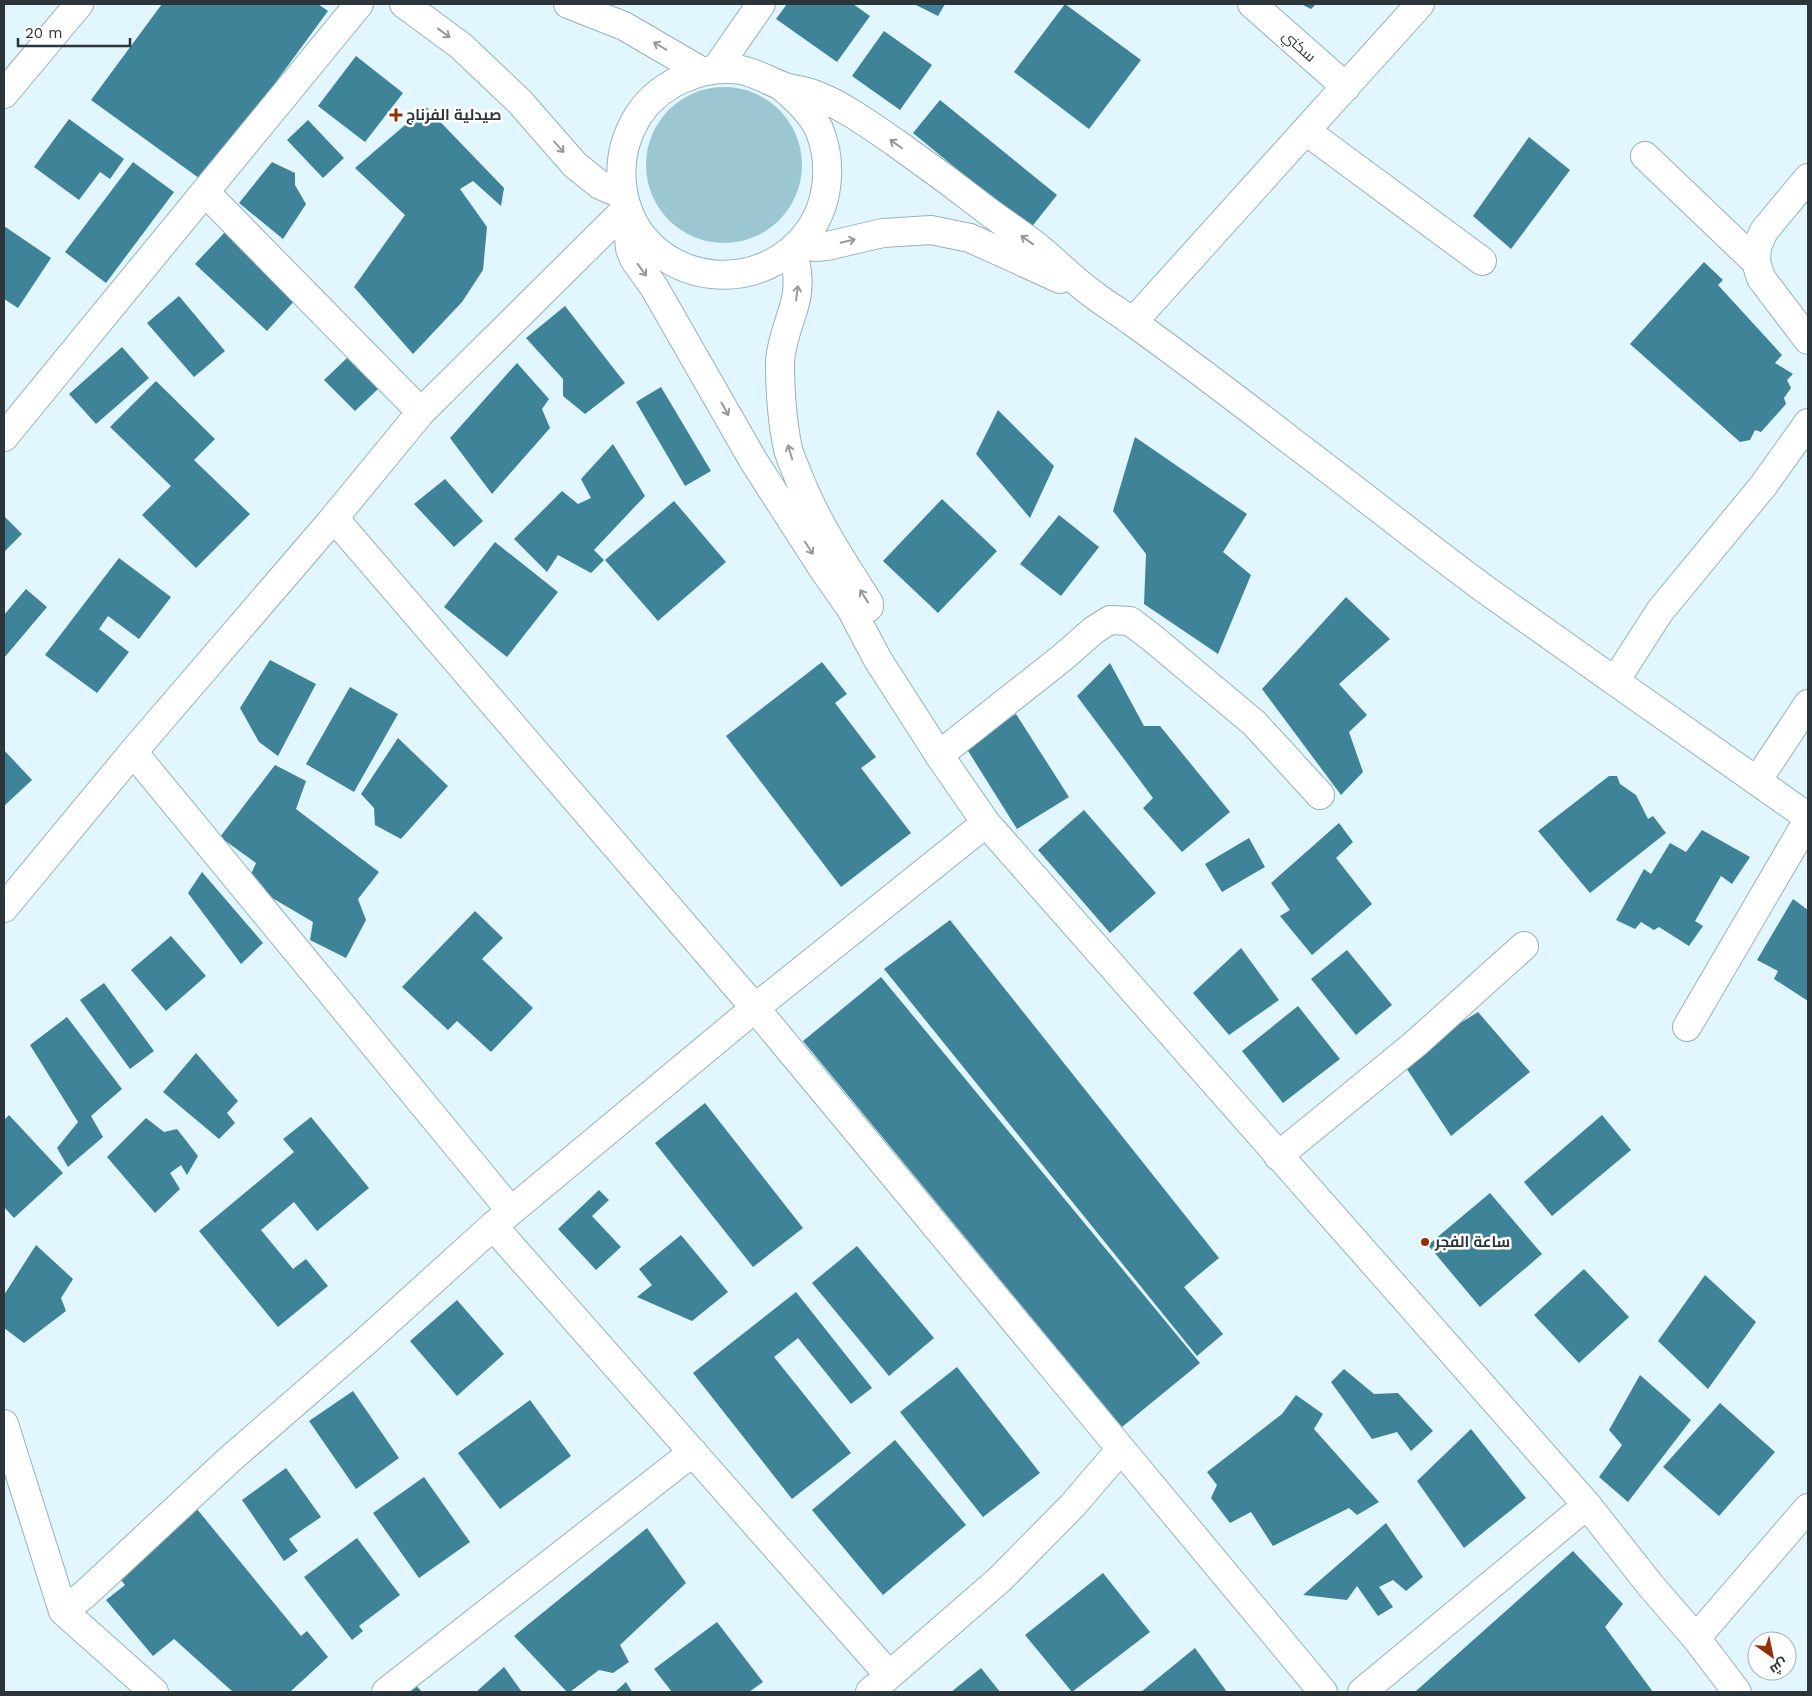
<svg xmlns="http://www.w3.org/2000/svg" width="1812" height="1696" font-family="'Work Sans',Cairo,sans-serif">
<rect width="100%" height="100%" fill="#e1f6fe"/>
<path fill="#9dc6d3" d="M646 165a78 78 0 1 1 156 0a78 78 0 1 1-156 0Z"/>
<path fill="#3e8398" d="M162 4H318L328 11 203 181 91 100Z
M787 4H853L870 16 837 62 776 19Z
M914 4H945L938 16Z
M1065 4 1141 60 1089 129 1014 72Z
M1301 4H1316L1311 9Z
M884 31 932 65 900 110 852 76Z
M356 56 403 93 365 142 318 106Z
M940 100 1057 195 1030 229 913 133Z
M426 107 504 188 501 206 473 181 460 189 487 227 483 270 462 302 413 354 354 287 405 215 355 168Z
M69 119 124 159 110 179 100 172 79 200 34 167Z
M308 120 344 158 323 178 287 140Z
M1529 137 1570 170 1511 249 1473 216Z
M133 162 174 192 106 283 65 252Z
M272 162 295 173V185L306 204 283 239 239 203Z
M4 226 51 258 18 308 4 299Z
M225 232 297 298 267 331 195 264Z
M1704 262 1723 280 1718 285 1782 355 1775 363 1793 374 1787 380 1791 388 1784 398 1786 404 1761 432 1755 430 1750 440 1740 442 1630 344Z
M179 296 225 351 194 377 147 323Z
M565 306 625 383 585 414 563 396V379L526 338Z
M122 347 149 378 96 424 69 394Z
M347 358 378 389 355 411 324 380Z
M517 363 549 399 542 409 550 428 492 494 450 438Z
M156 381 215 439 194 460 250 514 196 568 142 515 171 486 110 427Z
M661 387 711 471 685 486 636 402Z
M998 410 1054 466 1030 518 976 454Z
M1135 437 1247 514 1223 552 1251 575 1218 654 1144 604 1146 554 1113 511Z
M613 444 645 496 594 550 604 560 591 573 558 555 547 572 514 539 562 491 578 504 591 498 581 479Z
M445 479 483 521 454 547 414 504Z
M942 499 997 551 938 613 883 561Z
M674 501 726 562 658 621 605 560Z
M1059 515 1099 547 1061 596 1020 564Z
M4 516 22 534 4 552Z
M495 542 558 592 507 657 444 607Z
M119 558 171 597 139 639 108 616 99 629 129 652 97 693 45 655Z
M26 589 47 607 4 658V615Z
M1346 597 1390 639 1339 684 1367 715 1349 732 1363 772 1341 795 1262 689Z
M270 660 316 684 278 756 259 742 240 708Z
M822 662 847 694 835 703 876 757 861 768 911 833 841 887 726 736Z
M1110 663 1144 726H1160L1230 812 1182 852 1143 808 1153 798 1077 696Z
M350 687 398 714 354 792 306 764Z
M1016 714 1069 797 1017 829 965 746Z
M398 738 448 786 401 839 375 825 374 808 361 794Z
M4 750 32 780 4 806Z
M275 765 306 781 296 809 379 872 358 899 366 920 346 958 310 940 313 922 247 883 256 863 220 837Z
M1609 776H1617L1620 784 1636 795 1648 819 1653 816 1666 833 1590 893 1538 831Z
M1084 810 1156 893 1110 933 1038 850Z
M1339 823 1353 842 1336 858 1372 904 1312 955 1280 916 1290 910 1271 883Z
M1702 830 1750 857 1732 884 1721 876 1695 921 1703 926 1689 946 1659 927 1654 930 1641 922 1635 929 1616 920 1644 869 1651 874 1670 843 1686 852Z
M1249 838 1265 867 1222 892 1205 864Z
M202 872 263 943 241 964 188 893Z
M1793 899 1808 910V1001L1774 979 1778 971 1757 960Z
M475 911 503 938 482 959 533 1008 491 1052 457 1021 448 1030 402 987Z
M950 920 1219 1258 1184 1287 1223 1334 1197 1356 884 969Z
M171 936 206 976 166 1011 131 970Z
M1241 948 1279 1000 1229 1035 1193 993Z
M1347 950 1392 1005 1356 1035 1311 979Z
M881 977 1200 1363 1122 1427 803 1041Z
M104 983 154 1051 130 1069 80 1000Z
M1298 1006 1340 1059 1283 1103 1242 1051Z
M1478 1012 1530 1072 1451 1136 1401 1060Z
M67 1017 122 1089 91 1116 103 1137 68 1167 57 1148 78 1122 30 1045Z
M196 1053 238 1101 227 1113 235 1123 219 1139 163 1092Z
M705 1103 803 1228 753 1267 655 1143Z
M9 1115 63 1173 14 1218 4 1207V1120Z
M1602 1115 1631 1150 1552 1216 1524 1182Z
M311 1117 369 1188 317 1231 294 1202 261 1230 293 1269 306 1259 328 1286 278 1327 199 1231 294 1152 283 1139Z
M146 1118 164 1132 177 1129 198 1156 187 1175 181 1165 170 1173 180 1189 155 1213 107 1157Z
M599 1190 609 1200 592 1216 621 1247 596 1270 558 1229Z
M1490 1193 1542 1254 1480 1307 1428 1245Z
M681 1235 728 1292 692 1321 637 1297 652 1285 639 1269Z
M36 1245 73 1279 61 1298 66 1311 24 1343 4 1328V1295Z
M857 1246 934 1338 889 1376 812 1283Z
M1584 1269 1629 1317 1579 1363 1534 1315Z
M1705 1275 1756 1322 1708 1389 1658 1341Z
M796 1292 872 1388 851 1404 798 1338 774 1357 851 1453 792 1499 693 1373Z
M457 1300 504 1354 457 1396 410 1341Z
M957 1367 1040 1473 983 1517 900 1412Z
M1344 1369 1374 1394 1398 1393 1433 1431 1411 1451 1397 1432 1372 1439 1331 1382Z
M1640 1375 1691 1420 1628 1502 1599 1477 1622 1445 1609 1430Z
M353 1391 399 1458 356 1489 309 1421Z
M1296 1395 1323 1414 1314 1429 1379 1502 1357 1515 1349 1508 1273 1546 1251 1512 1230 1523 1211 1498 1217 1485 1207 1472 1282 1414Z
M530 1400 571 1456 500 1509 458 1453Z
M1720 1403 1775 1452 1719 1516 1663 1467Z
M1471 1429 1526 1498 1464 1548 1417 1481Z
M895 1440 966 1525 883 1595 812 1510Z
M286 1468 321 1517 289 1539 298 1551 284 1561 242 1500Z
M424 1477 470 1542 419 1578 373 1513Z
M192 1503 301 1636 307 1631 328 1657 290 1692H233L174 1639 153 1656 106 1600 125 1585 112 1569Z
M1386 1523 1423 1577 1406 1591 1393 1580 1379 1587 1393 1607 1378 1616 1357 1586 1347 1600 1303 1595Z
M647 1528 686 1583 620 1645 629 1662 613 1673 599 1670 570 1692H567L514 1636Z
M357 1538 400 1595 359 1626 363 1631 352 1640 304 1577Z
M1573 1551 1623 1604 1605 1627 1653 1692H1417L1416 1691Z
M1103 1573 1150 1632 1072 1692 1025 1635Z
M717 1622 763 1682 749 1692H672L654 1669Z
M1195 1648 1227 1692H1141Z
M504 1667 522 1692H476Z
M981 1668 1000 1692H951Z
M412 1681 422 1692H398Z
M626 1682 632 1692H615Z"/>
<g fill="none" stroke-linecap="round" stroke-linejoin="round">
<defs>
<path id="minor" d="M1252 4 1346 87
M716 69 761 4
M1306 131 1482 261
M1645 156 1756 262
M1808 178 1764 231 1757 246 1756 262 1761 278 1808 340
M205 192 421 412
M1133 322 1420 4
M4 437 359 4
M334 518 755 1008 1121 1449
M1615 681 1660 611 1763 486 1808 423
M133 752 511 1211
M939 755 1062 658 1094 630 1110 620 1130 621 1151 637 1254 723 1320 795
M1757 781 1808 704
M4 908 133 752 334 518 421 412 627 208
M1687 1027 1808 820
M1278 1156 1415 1044 1524 946
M493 1226 889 1675
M4 1424 63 1611 154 1692
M63 1611 84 1595 229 1460 366 1341 493 1226 755 1008 986 823
M1696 1638 1808 1508
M386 1692 693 1452
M870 1692 999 1580 1072 1506 1121 1449 1323 1692
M1362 1692 1587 1505"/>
<path id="major" d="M404 4 461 46 519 101 575 165 600 185 623 195
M568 4 624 26 701 71
M781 86C796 99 810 111 819 129 825 144 828 160 827 176 824 262 724 304 658 252 619 221 611 164 635 121 655 85 700 64 741 70 757 73 770 82 785 87 794 90 804 90 813 94 841 104 871 126 896 143 927 165 958 188 989 212 1004 223 1020 234 1035 245 1055 261 1073 280 1094 295 1107 305 1121 313 1134 323 1188 362 1242 403 1295 444 1359 492 1422 543 1486 590 1593 666 1701 742 1808 817
M635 225 629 238 630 249 634 259 654 287 753 460 823 569 851 609 878 660 939 755 986 823 1587 1505 1651 1586 1696 1638 1737 1692
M800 243 815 247 827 246 883 233 931 230 970 238 1060 279
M793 250C797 268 800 285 795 303 790 322 781 341 780 362 780 390 782 421 788 449 790 457 794 465 797 473 815 520 842 561 869 603V607"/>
<path id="highway" d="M4 94 79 4"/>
</defs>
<use href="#minor" stroke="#98b1ba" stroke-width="30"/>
<use href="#major" stroke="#98b1ba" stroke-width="30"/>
<use href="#highway" stroke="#98b1ba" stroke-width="30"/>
<use href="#minor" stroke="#fff" stroke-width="28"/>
<use href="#major" stroke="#fff" stroke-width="28"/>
<use href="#highway" stroke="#fff" stroke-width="28"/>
</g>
<defs><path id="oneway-shaft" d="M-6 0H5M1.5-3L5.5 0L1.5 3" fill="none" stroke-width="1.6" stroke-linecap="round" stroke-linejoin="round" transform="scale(1.25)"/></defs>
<g stroke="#969a9c">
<use href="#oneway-shaft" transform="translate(444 33) rotate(36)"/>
<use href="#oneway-shaft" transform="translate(660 46) rotate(-150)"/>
<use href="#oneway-shaft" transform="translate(896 144) rotate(-145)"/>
<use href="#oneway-shaft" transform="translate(559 147) rotate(48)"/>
<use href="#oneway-shaft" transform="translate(1027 240) rotate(-144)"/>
<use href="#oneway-shaft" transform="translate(848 241) rotate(-13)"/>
<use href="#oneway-shaft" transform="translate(642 270) rotate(54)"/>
<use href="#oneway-shaft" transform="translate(797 293) rotate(-83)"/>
<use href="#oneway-shaft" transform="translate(725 409) rotate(61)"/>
<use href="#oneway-shaft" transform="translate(790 452) rotate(-107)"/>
<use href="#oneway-shaft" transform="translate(809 548) rotate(57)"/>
<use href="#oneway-shaft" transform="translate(864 596) rotate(-122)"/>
</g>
<g fill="#953100" stroke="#fff" stroke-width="2">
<path d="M393.5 107.5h5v5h5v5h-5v5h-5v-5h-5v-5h5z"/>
<circle cx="1425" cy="1242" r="5"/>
</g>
<g text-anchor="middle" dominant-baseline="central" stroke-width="5" stroke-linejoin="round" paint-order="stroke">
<g font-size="15" fill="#2c363a" stroke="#fff">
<text transform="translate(1299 46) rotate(42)">سكني</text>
</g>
<g font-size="15" font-weight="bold" fill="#2c363a" stroke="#fff" text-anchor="start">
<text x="406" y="115">صيدلية الفرناج</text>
<text x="1435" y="1242">ساعة الفجر</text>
</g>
</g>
<rect width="1812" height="1696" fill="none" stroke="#2c363a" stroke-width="10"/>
<g transform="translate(1772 1656) rotate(147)"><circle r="24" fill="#ffffff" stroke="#abafb0"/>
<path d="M0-4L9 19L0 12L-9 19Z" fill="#953100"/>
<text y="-8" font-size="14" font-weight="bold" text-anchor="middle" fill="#2c363a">ش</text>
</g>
<path d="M18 38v8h112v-8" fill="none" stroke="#2c363a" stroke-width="2.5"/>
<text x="25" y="38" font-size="15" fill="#2c363a" stroke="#ffffff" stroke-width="4" paint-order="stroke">20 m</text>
</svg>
